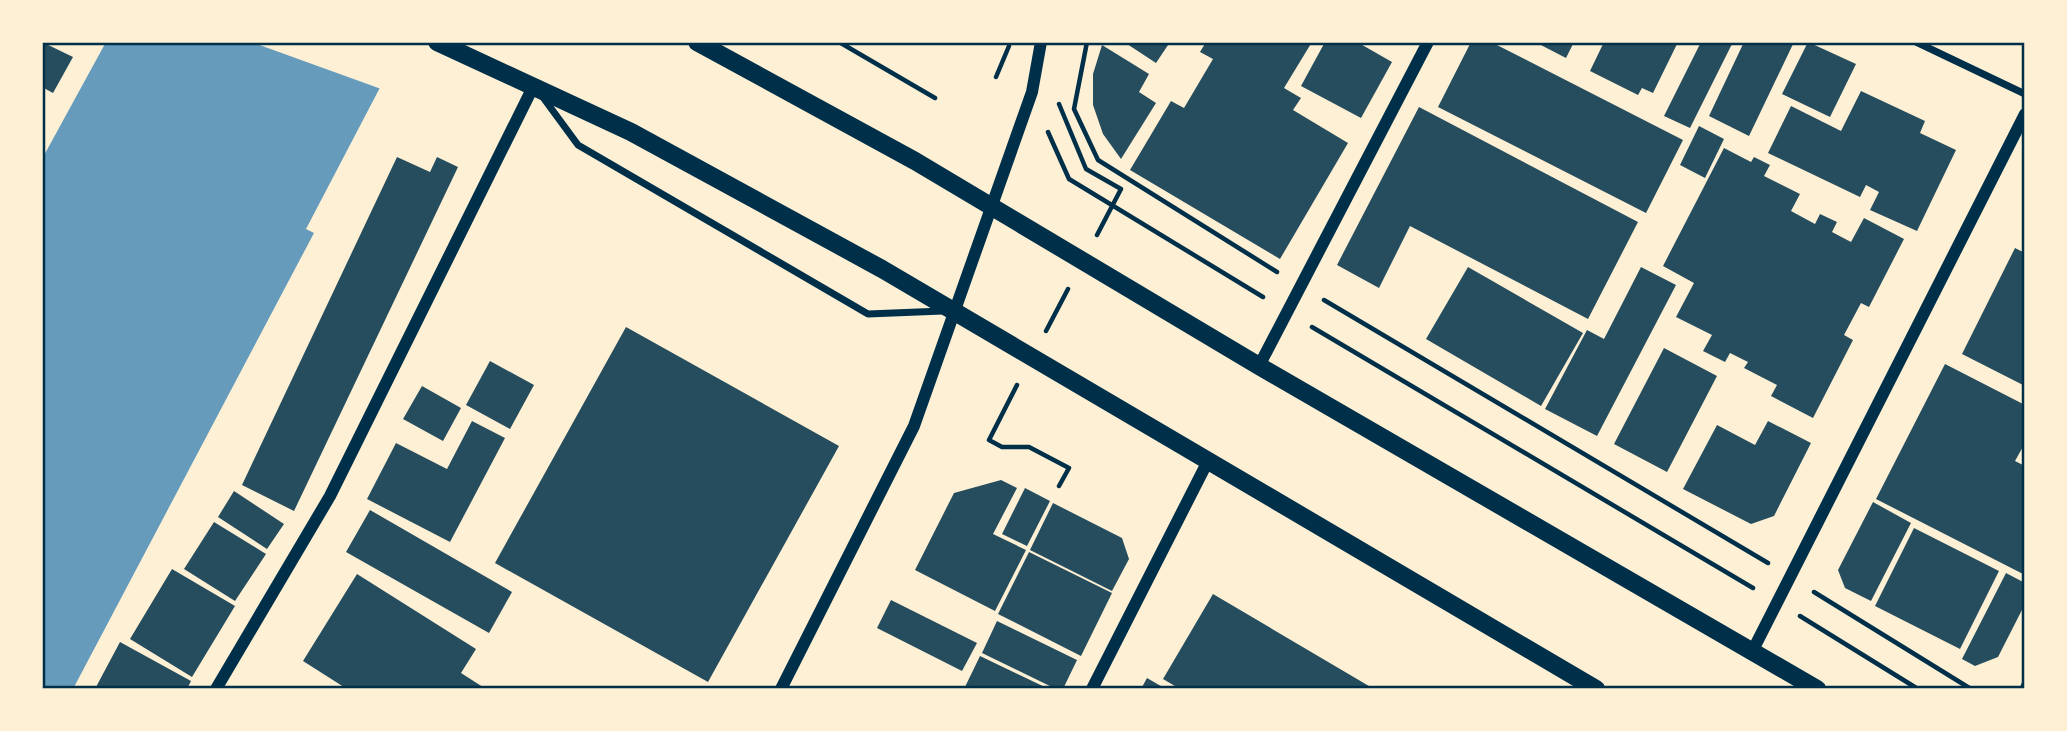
<svg xmlns="http://www.w3.org/2000/svg" width="2067" height="731" font-family="Overpass,sans-serif">
<rect width="100%" height="100%" fill="#fdf0d5"/>
<path fill="#669bbc" d="M106 42H408L385 78 306 229 314 233 73 689H42V159Z"/>
<path fill="#fdf0d5" d="M251 42H412L384 90Z"/>
<path fill="#264d5e" d="M42 42 73 57 53 93 42 87Z
M1124 42H1170L1156 63Z
M1206 42H1312L1284 88 1301 98 1293 110 1348 143 1280 259 1130 170 1171 101 1184 108 1213 59 1200 52Z
M1325 42H1357L1392 62 1361 118 1301 86Z
M1471 42H1491L1683 140 1646 213 1438 107Z
M1535 42H1574L1566 58Z
M1604 42H1678L1653 93 1642 88 1638 95 1590 71Z
M1701 42H1733L1690 128 1664 116Z
M1744 42H1794L1749 136 1709 116Z
M1808 42 1856 64 1830 117 1782 94Z
M1102 45 1149 74 1139 92 1156 103 1121 159 1103 134 1093 105V74Z
M1861 91 1925 121 1920 133 1956 150 1917 231 1870 210 1879 192 1866 185 1860 197 1768 153 1791 106 1841 131Z
M1419 107 1638 222 1588 319 1410 226 1379 288 1337 265Z
M1699 126 1724 139 1705 178 1680 165Z
M1724 148 1751 162 1754 157 1770 165 1764 176 1800 194 1791 211 1815 224 1820 214 1837 222 1832 232 1851 242 1864 218 1904 239 1869 307 1861 303 1844 335 1853 340 1813 418 1771 396 1777 385 1744 368 1748 362 1730 353 1725 362 1703 351 1712 335 1676 317 1694 283 1663 266Z
M397 157 430 172 437 157 458 167 294 511 242 485Z
M2015 248 2025 253V386L1962 354Z
M1468 267 1583 333 1541 406 1426 339Z
M1641 267 1676 285 1597 436 1545 409 1587 330 1604 339Z
M626 327 839 446 708 682 495 563Z
M1664 348 1717 376 1667 472 1614 444Z
M490 361 534 385 510 429 466 405Z
M1945 364 2025 405V443L2015 461 2025 466V575L1876 499Z
M422 386 461 408 443 441 403 419Z
M472 421 505 438 450 542 367 499 396 443 447 469Z
M1768 421 1811 443 1774 516 1751 524 1683 489 1717 425 1755 445Z
M1001 480 1017 488 993 534 1026 550 995 611 915 570 954 493Z
M1025 488 1050 501 1027 546 1002 534Z
M234 491 284 524 267 549 218 517Z
M1873 502 1911 523 1871 601 1845 588 1838 570Z
M1053 503 1122 538 1129 559 1112 591 1030 550Z
M370 510 512 592 489 633 346 552Z
M214 522 266 554 235 601 184 569Z
M1914 528 1999 571 1960 649 1875 606Z
M1029 552 1112 593 1081 656 998 614Z
M172 569 235 606 192 677 130 639Z
M2006 573 2025 583V604L1998 657 1975 666 1962 659Z
M357 574 476 649 461 673 486 689H347L303 661Z
M1213 594 1374 689H1180L1163 679Z
M891 600 977 643 962 671 877 628Z
M997 621 1077 660 1063 689H1056L982 653Z
M120 642 191 681 187 689H100L96 687Z
M980 656 1049 689H964Z
M1147 678 1166 689H1141Z"/>
<g fill="none" stroke-linecap="round" stroke-linejoin="round">
<path stroke="#003049" stroke-width="4.5" d="M839 42 935 98
M1087 42 1074 109 1098 160 1277 272
M996 77 1009 46
M1059 104 1086 169 1121 189 1097 235
M1048 132 1069 179 1263 297
M1324 300 1768 563
M1312 327 1753 588
M1046 331 1068 289
M1017 385 989 440 1002 447H1029L1069 468 1059 486
M1814 592 1971 689
M1800 616 1918 689"/>
<path stroke="#003049" stroke-width="7" d="M1916 42 2025 94
M542 96 578 145 868 314 943 311
M2023 689 2025 684"/>
<path stroke="#003049" stroke-width="12" d="M1259 366 1428 42
M1753 650 2025 114
M216 689 330 496 534 85
M781 689 914 426 1032 92 1041 42
M1092 689 1209 459"/>
<path stroke="#003049" stroke-width="18" d="M437 42 631 132 882 269 1596 689
M697 42 915 161 1259 366 1817 689"/>
</g>
<rect width="2067" height="731" fill="none" stroke="#fdf0d5" stroke-width="88"/>
<rect x="44" y="44" width="1979" height="643" fill="none" stroke="#003049" stroke-width="2.5"/>
</svg>
